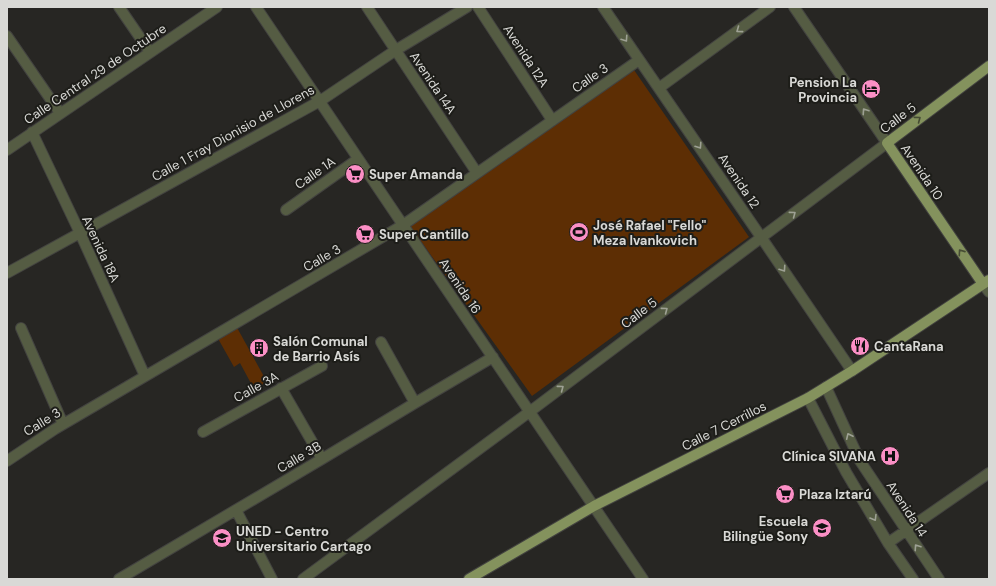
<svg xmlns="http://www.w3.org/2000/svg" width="996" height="586" font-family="'DM Sans',sans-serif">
<rect width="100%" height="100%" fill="#272623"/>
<path fill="#5d2e04" d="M634 70 749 237 532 396 410 226Z
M235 324 267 382 254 389 240 363 234 367 216 335Z"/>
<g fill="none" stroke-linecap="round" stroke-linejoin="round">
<defs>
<path id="minor" d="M119 7 150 52
M256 7 403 225 643 579
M367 7 477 173
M478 7 552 120
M603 7 761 237 852 371
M7 36 60 113
M659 88 770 7
M32 132 80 233 145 376
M7 150 217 7
M286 210 358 159
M7 273 320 101 396 50 467 7
M983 284 989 292
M21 328 63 424
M381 342 415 403
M826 387 860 461 939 579
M281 388 322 459
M808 398 846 472 888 543 913 579
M203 432 322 366
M7 461 55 429 403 225 639 60
M236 510 272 579
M888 543 989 473
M119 579 322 459 415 403 493 357
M303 579 536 407 887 143 794 7"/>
<path id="major" d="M983 284 887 143 989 66
M469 579 594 506 808 398 852 371 989 280"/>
</defs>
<use href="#minor" stroke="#434340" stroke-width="12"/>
<use href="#major" stroke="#434340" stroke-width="12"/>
<use href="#minor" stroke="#555c43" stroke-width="10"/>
<use href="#major" stroke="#84925d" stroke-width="10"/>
</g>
<defs><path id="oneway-chevron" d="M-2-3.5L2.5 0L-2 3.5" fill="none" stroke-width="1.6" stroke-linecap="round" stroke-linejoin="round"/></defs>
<g stroke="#9ea194">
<use href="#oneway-chevron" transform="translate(739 30) rotate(144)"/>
<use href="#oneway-chevron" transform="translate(625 39) rotate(56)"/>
<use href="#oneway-chevron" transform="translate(865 111) rotate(-124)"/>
<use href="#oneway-chevron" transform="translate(699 146) rotate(56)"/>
<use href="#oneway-chevron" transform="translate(793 214) rotate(-37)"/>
<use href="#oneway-chevron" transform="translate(783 269) rotate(56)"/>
<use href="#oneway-chevron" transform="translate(665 310) rotate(-37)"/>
<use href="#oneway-chevron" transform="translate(561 388) rotate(-37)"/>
<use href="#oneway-chevron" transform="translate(849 436) rotate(-115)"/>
<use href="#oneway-chevron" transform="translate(874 518) rotate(59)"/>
<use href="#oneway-chevron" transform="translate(917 547) rotate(-124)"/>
</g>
<g stroke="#464c34">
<use href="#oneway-chevron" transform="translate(918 119) rotate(-37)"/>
<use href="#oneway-chevron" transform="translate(961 252) rotate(-125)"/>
</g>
<defs>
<symbol id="hotel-disc" viewBox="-11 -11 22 22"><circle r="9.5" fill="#fb8fc5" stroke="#1d1d19"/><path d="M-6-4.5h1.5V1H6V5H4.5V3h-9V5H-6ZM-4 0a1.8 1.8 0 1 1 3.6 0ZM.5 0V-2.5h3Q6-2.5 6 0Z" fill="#111"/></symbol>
<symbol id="supermarket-disc" viewBox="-11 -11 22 22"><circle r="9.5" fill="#fb8fc5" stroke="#1d1d19"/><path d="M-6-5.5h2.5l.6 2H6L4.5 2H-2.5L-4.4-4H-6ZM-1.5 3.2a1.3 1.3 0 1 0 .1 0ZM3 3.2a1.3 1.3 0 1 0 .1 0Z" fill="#111"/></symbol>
<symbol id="stadium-disc" viewBox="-11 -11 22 22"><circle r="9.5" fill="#fb8fc5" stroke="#1d1d19"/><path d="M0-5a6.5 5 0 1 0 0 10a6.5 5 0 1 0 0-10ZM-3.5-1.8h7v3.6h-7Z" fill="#111"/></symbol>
<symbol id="restaurant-disc" viewBox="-11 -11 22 22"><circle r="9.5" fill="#fb8fc5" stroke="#1d1d19"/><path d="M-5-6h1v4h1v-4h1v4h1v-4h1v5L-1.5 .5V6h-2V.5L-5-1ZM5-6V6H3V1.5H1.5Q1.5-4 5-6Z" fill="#111"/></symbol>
<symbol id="building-disc" viewBox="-11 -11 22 22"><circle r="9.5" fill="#fb8fc5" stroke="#1d1d19"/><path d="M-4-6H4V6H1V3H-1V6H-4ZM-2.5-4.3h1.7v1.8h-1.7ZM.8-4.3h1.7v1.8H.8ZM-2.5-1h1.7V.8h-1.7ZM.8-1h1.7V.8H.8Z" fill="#111"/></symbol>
<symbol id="hospital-disc" viewBox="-11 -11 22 22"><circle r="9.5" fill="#fb8fc5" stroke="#1d1d19"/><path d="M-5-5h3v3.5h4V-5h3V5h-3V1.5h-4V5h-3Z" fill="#111"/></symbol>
<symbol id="school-disc" viewBox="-11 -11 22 22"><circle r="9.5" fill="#fb8fc5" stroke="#1d1d19"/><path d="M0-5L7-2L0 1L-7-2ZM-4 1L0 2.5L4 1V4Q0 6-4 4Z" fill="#111"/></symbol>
<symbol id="university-disc" viewBox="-11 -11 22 22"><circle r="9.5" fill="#fb8fc5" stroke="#1d1d19"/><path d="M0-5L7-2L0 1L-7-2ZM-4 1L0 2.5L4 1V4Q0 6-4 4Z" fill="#111"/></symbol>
</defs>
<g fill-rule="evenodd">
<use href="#hotel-disc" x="860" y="78" width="22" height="22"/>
<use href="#supermarket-disc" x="344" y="163" width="22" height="22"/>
<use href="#stadium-disc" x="568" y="221" width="22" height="22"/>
<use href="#supermarket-disc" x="354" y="223" width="22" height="22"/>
<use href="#restaurant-disc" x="849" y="335" width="22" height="22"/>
<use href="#building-disc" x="248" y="337" width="22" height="22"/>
<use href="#hospital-disc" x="879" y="445" width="22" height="22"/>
<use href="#supermarket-disc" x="774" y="483" width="22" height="22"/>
<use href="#school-disc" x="811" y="517" width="22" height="22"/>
<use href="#university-disc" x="211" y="527" width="22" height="22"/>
</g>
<g text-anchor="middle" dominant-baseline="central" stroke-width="4" stroke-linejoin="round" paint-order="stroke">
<g font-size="13" fill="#d9d9d6" stroke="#1d1d19">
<text transform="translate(526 56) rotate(57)">Avenida 12A</text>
<text transform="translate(95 74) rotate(-34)">Calle Central 29 de Octubre</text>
<text transform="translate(590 78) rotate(-35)">Calle 3</text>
<text transform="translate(433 83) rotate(56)">Avenida 14A</text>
<text transform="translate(898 118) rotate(-37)">Calle 5</text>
<text transform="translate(233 133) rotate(-29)">Calle 1 Fray Dionisio de Llorens</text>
<text transform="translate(922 172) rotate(56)">Avenida 10</text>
<text transform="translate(315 173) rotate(-35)">Calle 1A</text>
<text transform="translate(739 181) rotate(56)">Avenida 12</text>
<text transform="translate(101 249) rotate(65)">Avenida 18A</text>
<text transform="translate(322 258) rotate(-30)">Calle 3</text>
<text transform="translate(460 286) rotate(56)">Avenida 16</text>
<text transform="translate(639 313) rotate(-37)">Calle 5</text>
<text transform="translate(256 387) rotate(-29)">Calle 3A</text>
<text transform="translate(42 422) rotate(-32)">Calle 3</text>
<text transform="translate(724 426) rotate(-27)">Calle 7 Cerrillos</text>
<text transform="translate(299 457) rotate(-31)">Calle 3B</text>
<text transform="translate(907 509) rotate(57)">Avenida 14</text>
</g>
<g font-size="13" font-weight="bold" fill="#d9d9d6" stroke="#1d1d19" text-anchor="start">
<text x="857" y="82" text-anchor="end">Pension La<tspan x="857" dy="15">Provincia</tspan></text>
<text x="369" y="174">Super Amanda</text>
<text x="593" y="225">José Rafael "Fello"<tspan x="593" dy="15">Meza Ivankovich</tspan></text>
<text x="379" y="234">Super Cantillo</text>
<text x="273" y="341">Salón Comunal<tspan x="273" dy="15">de Barrio Asís</tspan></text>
<text x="874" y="346">CantaRana</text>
<text x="876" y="456" text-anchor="end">Clínica SIVANA</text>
<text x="799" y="494">Plaza Iztarú</text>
<text x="808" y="521" text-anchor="end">Escuela<tspan x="808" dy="15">Bilingüe Sony</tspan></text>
<text x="236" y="531">UNED - Centro<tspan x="236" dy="15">Universitario Cartago</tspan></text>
</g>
</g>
<rect width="996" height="586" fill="none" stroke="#d9d9d6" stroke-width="16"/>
</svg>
